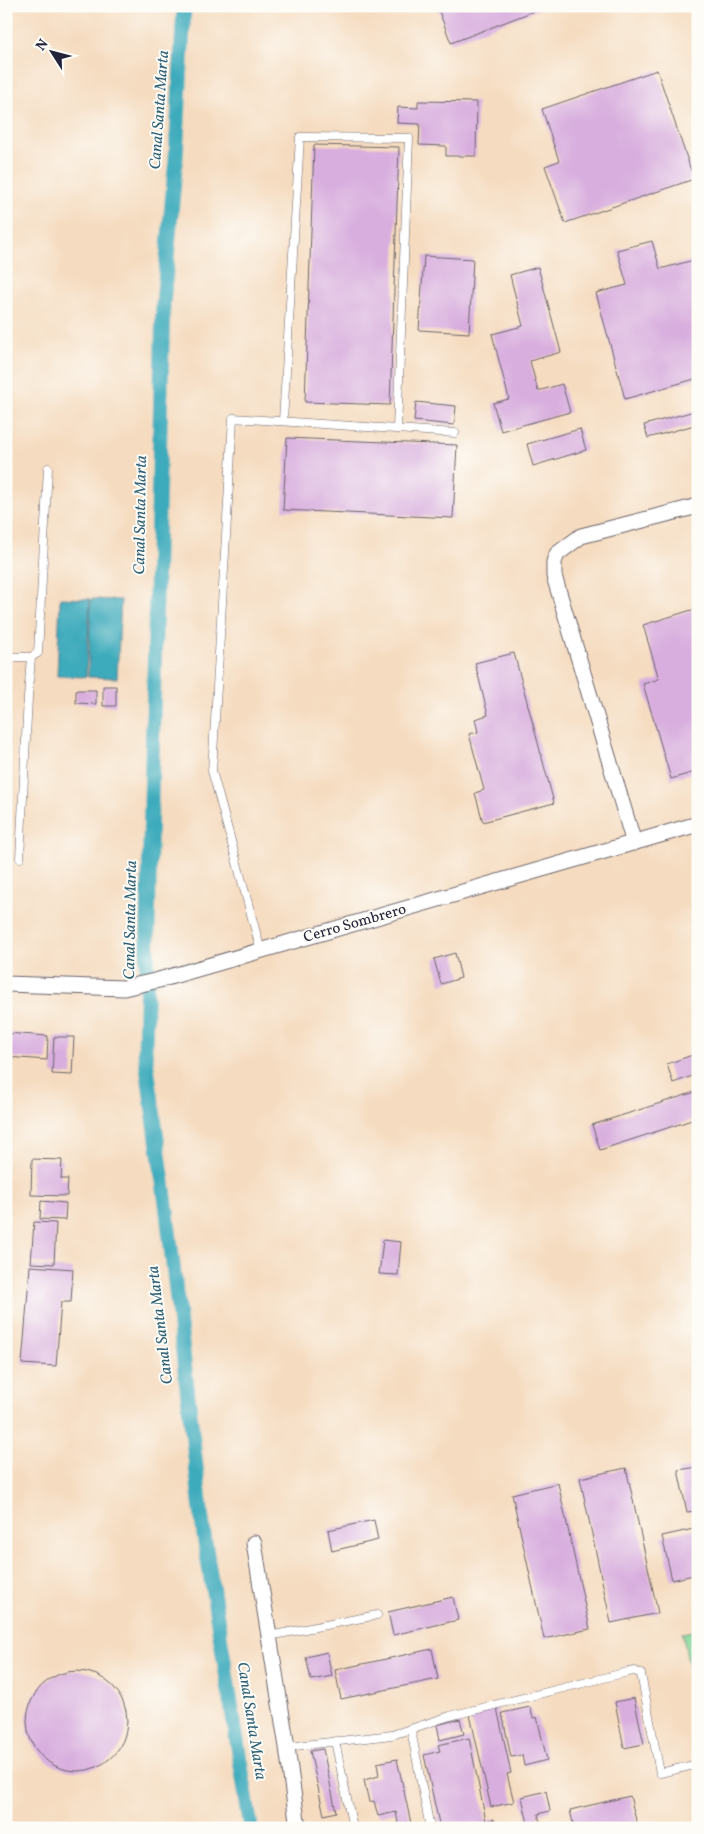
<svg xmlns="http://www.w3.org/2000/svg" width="704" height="1834" font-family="Vollkorn,serif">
<rect width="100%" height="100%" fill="#fdfcf7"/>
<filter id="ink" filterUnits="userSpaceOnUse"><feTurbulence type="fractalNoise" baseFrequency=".02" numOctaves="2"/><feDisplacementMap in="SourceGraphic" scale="10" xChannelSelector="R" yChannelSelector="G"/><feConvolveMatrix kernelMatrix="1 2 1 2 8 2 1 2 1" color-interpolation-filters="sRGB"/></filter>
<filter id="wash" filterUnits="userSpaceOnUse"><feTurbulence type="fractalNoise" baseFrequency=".0096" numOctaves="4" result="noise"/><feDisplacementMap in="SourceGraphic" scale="20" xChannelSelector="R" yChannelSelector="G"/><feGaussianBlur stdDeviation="1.12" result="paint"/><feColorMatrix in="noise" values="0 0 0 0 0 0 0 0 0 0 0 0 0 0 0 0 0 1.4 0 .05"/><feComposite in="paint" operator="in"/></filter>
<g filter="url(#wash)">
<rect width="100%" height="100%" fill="#f5dbbf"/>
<path fill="#85d799" stroke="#547c6a" d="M698 1630V1664L689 1666 682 1633Z"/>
<path fill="#3eabbc" stroke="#30667c" d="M60 598 90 599 86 677 57 676Z
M91 599 121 600 117 678 88 677Z"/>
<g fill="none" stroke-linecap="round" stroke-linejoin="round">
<path stroke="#3eabbc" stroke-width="15" d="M184 6 176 158 163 304 145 1052 166 1204 204 1536 251 1828"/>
</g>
<g id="blocks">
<path fill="#d8aede" d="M437 6H547L451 43Z
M657 70 694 179 565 223 545 166 559 161 542 109Z
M418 101 477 102 476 156H446V146L419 145 420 124 397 123 398 107 418 108Z
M314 145 399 147 390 405 305 402Z
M652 241 660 269 694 260 698 275V378L625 399 596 293 627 285 617 250Z
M424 256 473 259 469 333 419 330Z
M538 267 561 352 530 361 538 391 562 384 570 412 501 431 493 403 509 399 492 334 523 326 510 275Z
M416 402 456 406 454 425 414 421Z
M698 410V424L648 438 644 425Z
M580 429 586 450 533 466 527 444Z
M287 438 457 445 453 518 283 510Z
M698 608V771L671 779 643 684 659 679 643 625Z
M514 653 554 803 483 822 475 793 484 790 469 734 478 732 475 719 488 715 475 663Z
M103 686H116V706H103Z
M76 690H96V704L76 703Z
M455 953 461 978 441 984 434 959Z
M6 1033 48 1036 47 1060 6 1057Z
M54 1037H74L72 1075 52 1074Z
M698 1053V1074L673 1083 667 1064Z
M698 1091V1118L600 1150 592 1125Z
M32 1159 62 1160 61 1179H68L67 1196 31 1195Z
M41 1201 66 1203 65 1220 40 1219Z
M34 1222 56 1223 54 1264 31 1263Z
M383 1240 401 1242 398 1275 379 1274Z
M30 1266 73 1269 71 1302H61L56 1366 22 1364Z
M698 1467V1516L696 1517 695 1511 687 1512 678 1470Z
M626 1468 658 1613 611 1623 580 1478Z
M558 1483 590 1629 544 1639 512 1494Z
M374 1520 378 1540 332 1551 328 1530Z
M698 1528V1574L672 1580 662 1536Z
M453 1597 458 1620 393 1635 388 1612Z
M432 1649 438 1679 341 1699 335 1670Z
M327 1652 332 1676 311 1680 306 1657Z
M27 1721a50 50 0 1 1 100 0a50 50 0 1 1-100 0Z
M634 1698 644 1744 624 1748 615 1702Z
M530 1707 533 1718 537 1717 547 1760 524 1766 522 1755 511 1757 502 1713Z
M497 1708 511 1773 507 1774 514 1802 491 1807 470 1715Z
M460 1719 464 1734 440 1740 437 1725Z
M469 1738 486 1821 494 1819 496 1828H440L424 1755 440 1751 438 1745Z
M323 1749 336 1812 324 1815 310 1751Z
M397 1759 412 1828H399L396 1812 378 1816 374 1801 369 1802 364 1780 379 1776 377 1763Z
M546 1791 550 1811 538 1814 540 1822 528 1824 522 1797Z
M630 1796 638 1828H574L570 1810Z"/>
</g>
</g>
<g filter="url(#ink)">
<use href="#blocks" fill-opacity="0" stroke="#6c6369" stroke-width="1"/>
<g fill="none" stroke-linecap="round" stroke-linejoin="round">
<defs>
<path id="lane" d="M283 421 300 137 409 138 397 429
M6 657H31L38 653 48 468
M20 858 28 697 31 657
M261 951 212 771 233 418 455 433
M269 1636 377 1615
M411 1730 430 1828
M335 1741 353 1828
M287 1747 392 1735 450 1716 628 1672 635 1671 641 1674 660 1773 698 1764"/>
<path id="street" d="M634 843 554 576V562L557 554 581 536 698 506
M6 984 124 988 159 980 698 824
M254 1543 287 1747 298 1828"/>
</defs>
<use href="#lane" stroke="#6c6369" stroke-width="9"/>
<use href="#street" stroke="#6c6369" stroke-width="17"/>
<use href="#lane" stroke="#fff" stroke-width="8"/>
<use href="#street" stroke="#fff" stroke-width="15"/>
</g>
</g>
<g text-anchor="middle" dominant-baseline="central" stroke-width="4" stroke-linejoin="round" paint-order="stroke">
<g font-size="15" fill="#22223b" stroke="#fdfcf7">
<text transform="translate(355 924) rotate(-16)">Cerro Sombrero</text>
</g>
<g font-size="16" font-style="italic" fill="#2f6075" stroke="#fdfcf7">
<text transform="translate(160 110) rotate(-86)">Canal Santa Marta</text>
<text transform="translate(141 515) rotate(-89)">Canal Santa Marta</text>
<text transform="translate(131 920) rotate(-89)">Canal Santa Marta</text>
<text transform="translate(161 1325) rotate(-97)">Canal Santa Marta</text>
<text transform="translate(251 1721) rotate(81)">Canal Santa Marta</text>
</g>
</g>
<rect width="704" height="1834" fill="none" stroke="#fdfcf7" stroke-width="25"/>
<g transform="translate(52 52) rotate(306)" stroke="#fdfcf7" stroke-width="4" paint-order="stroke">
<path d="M0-4L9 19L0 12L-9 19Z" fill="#22223b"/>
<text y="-8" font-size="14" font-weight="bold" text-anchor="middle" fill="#22223b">N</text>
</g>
</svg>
